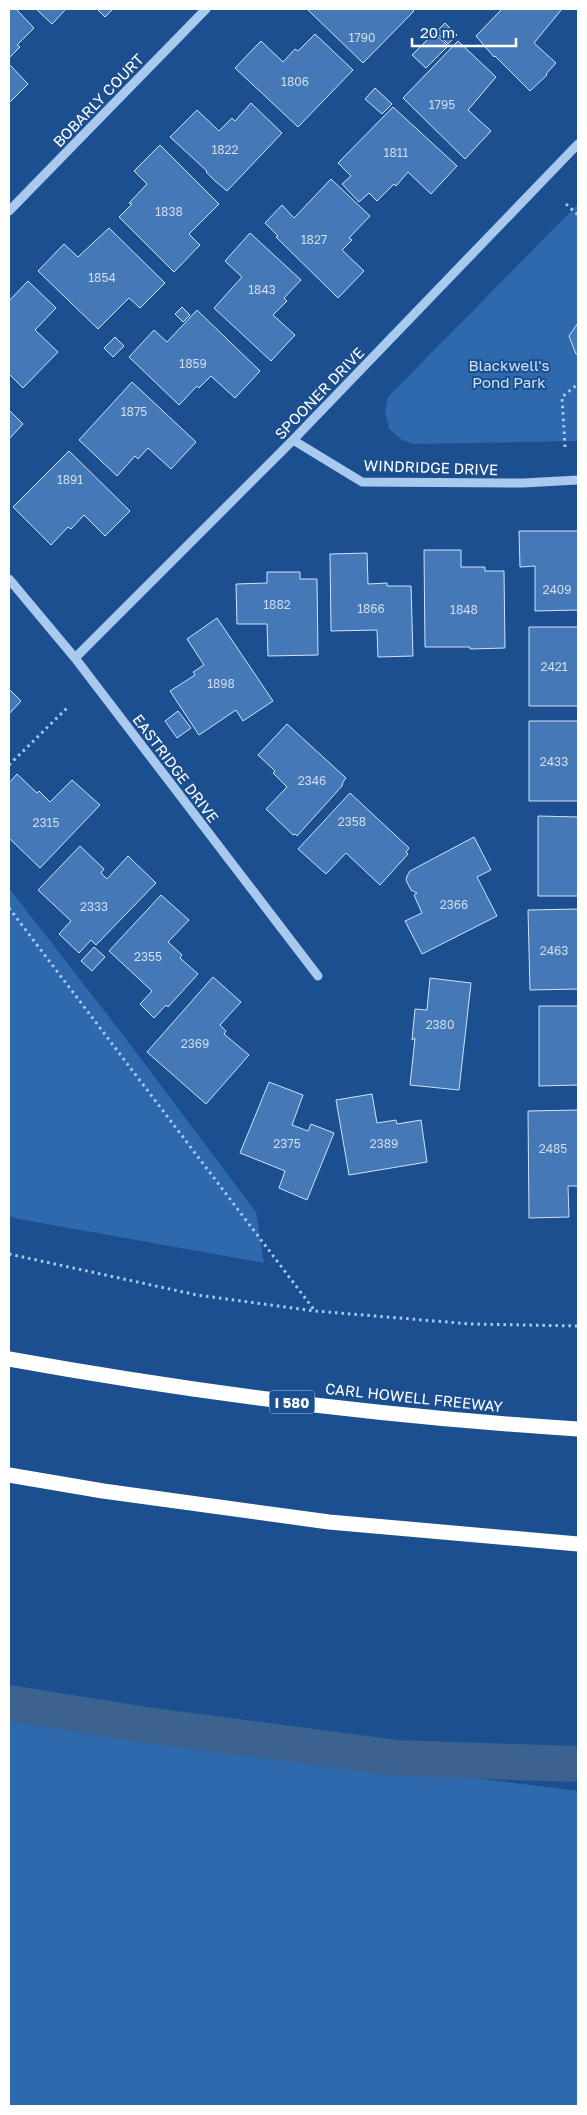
<svg xmlns="http://www.w3.org/2000/svg" width="587" height="2115" font-family="'Golos Text',sans-serif">
<rect width="100%" height="100%" fill="#1b4f8f"/>
<path fill="#2e69ad" d="M578 204V441L414 444 402 440 389 429 385 411 388 397Z
M9 888 120 1031 256 1212 264 1263 19 1219 9 1216Z
M9 1720 578 1791V2106H9Z"/>
<g fill="none" stroke-linecap="round" stroke-linejoin="round">
<path stroke="#3c6290" stroke-width="36" d="M9 1703 146 1725 397 1758 578 1764"/>
</g>
<path fill="#4478b7" stroke="#cfe3fa" d="M9 9H16L34 28 17 45 20 47 9 58Z
M36 9H66L52 24Z
M97 9H113L105 17Z
M307 9H412L414 11 363 63Z
M502 9H562L534 43 556 63 546 74 547 75 530 91 495 56 494 57 476 36Z
M445 23 457 35 448 44 436 32Z
M434 33 448 46 426 68 412 55Z
M315 34 353 70 298 127 235 68 261 41 283 62 295 49 298 51Z
M458 41 496 77 468 110 491 131 465 159 403 98Z
M9 64 28 84 9 103Z
M375 88 392 104 382 114 365 99Z
M251 103 282 133 227 191 214 180 206 172 207 171 170 137 197 110 219 131 232 118 235 121Z
M393 107 457 166 431 194 408 172 396 186 394 184 377 201 369 193 359 202 342 184 351 176 338 163Z
M160 145 219 204 189 234 200 245 174 272 119 217 132 204 129 203 147 184 134 171Z
M331 179 370 216 349 238 352 240 342 250 364 271 338 298 276 237 278 236 265 223 282 205 294 218Z
M109 228 165 283 140 308 129 298 98 329 38 271 64 244 78 257Z
M250 233 301 280 284 298 287 301 273 315 295 335 271 361 214 308 242 277 225 261Z
M28 281 56 308 35 330 58 352 23 388 9 374V301Z
M182 307 190 315 183 322 175 314Z
M197 310 260 371 235 398 211 376 199 388 197 386 179 405 129 357 154 330 167 342Z
M578 323V354H576L569 336Z
M115 337 124 346 113 357 104 348Z
M132 382 196 442 171 469 148 448 138 459 135 456 117 476 79 440Z
M9 410 23 424 9 439Z
M69 451 130 511 105 536 84 515 71 529 68 527 51 545 13 507Z
M519 531H578V610L535 611V566L520 567Z
M424 550H461V567H485V571H504L505 648 470 649V647H425Z
M367 553 368 584 387 583V586H411L413 656 378 657 377 630 331 631 330 554Z
M267 572H300V579H317L318 655 268 656 267 624H237L236 584 267 583Z
M217 618 273 701 243 721 236 710 199 735 170 691 195 675 193 672 204 665 187 639Z
M529 627H578V706H529Z
M9 689 21 701 9 714Z
M178 711 191 728 177 738 165 721Z
M529 721H578V801H529Z
M287 724 346 778 343 782 342 786 297 836 295 834 293 835 266 809 287 787 273 773 275 771 258 755Z
M17 774 37 793 39 791 50 802 72 780 100 805 40 868 9 838V783Z
M350 793 409 848 406 852 408 854 380 885 346 853 326 874 298 849Z
M538 816 578 817V896H538Z
M474 837 491 870 477 877 497 916 422 954 405 921 422 913 414 895 417 893 411 890 406 880 407 876 410 871Z
M80 846 104 869 101 873 107 879 128 856 156 883 96 945 91 940 79 953 59 934 71 921 38 890Z
M161 895 189 920 168 942 182 955 180 958 198 974 168 1007 166 1005 154 1018 140 1004 152 991 109 951Z
M578 909V989L530 990 528 910Z
M94 947 105 957 92 971 81 961Z
M213 977 241 1002 220 1025 226 1031 224 1034 249 1055 206 1104 147 1052Z
M430 978 471 983 459 1090 410 1085 415 1038 412 1040 415 1009 427 1010Z
M539 1006H578V1085L539 1086Z
M269 1082 303 1095 292 1125 308 1131 311 1124 334 1133 307 1200 279 1188 285 1171 240 1153Z
M372 1094 377 1123 396 1120 397 1124 421 1120 427 1162 349 1175 336 1100Z
M578 1110V1186H568L569 1217 529 1218 528 1111Z"/>
<g fill="none" stroke-linecap="round" stroke-linejoin="round">
<path stroke="#a9c9ee" stroke-width="3" stroke-dasharray="2.5 4" stroke-linecap="butt" d="M566 204 578 215
M565 447 562 397 578 384
M9 765 67 708
M9 908 315 1311
M9 1254 197 1295 315 1311 471 1324 578 1326"/>
<path stroke="#a9c9ee" stroke-width="9" d="M9 211 206 9
M293 440 362 482 523 483 578 480
M9 579 75 658 318 976
M75 658 293 440 578 144"/>
<path stroke="#fff" stroke-width="15" d="M9 1359C197 1393 387 1417 578 1429
M9 1475 103 1491 329 1522 578 1544"/>
</g>
<g text-anchor="middle" dominant-baseline="central" stroke-width="4" stroke-linejoin="round" paint-order="stroke">
<g font-size="12" fill="#d0dded">
<text x="362" y="37">1790</text>
<text x="295" y="81">1806</text>
<text x="442" y="104">1795</text>
<text x="225" y="149">1822</text>
<text x="396" y="152">1811</text>
<text x="169" y="211">1838</text>
<text x="314" y="239">1827</text>
<text x="102" y="277">1854</text>
<text x="262" y="289">1843</text>
<text x="193" y="363">1859</text>
<text x="134" y="411">1875</text>
<text x="70" y="479">1891</text>
<text x="557" y="589">2409</text>
<text x="277" y="604">1882</text>
<text x="371" y="608">1866</text>
<text x="464" y="609">1848</text>
<text x="554" y="666">2421</text>
<text x="221" y="683">1898</text>
<text x="554" y="761">2433</text>
<text x="312" y="780">2346</text>
<text x="352" y="821">2358</text>
<text x="46" y="822">2315</text>
<text x="454" y="904">2366</text>
<text x="94" y="906">2333</text>
<text x="554" y="950">2463</text>
<text x="148" y="956">2355</text>
<text x="440" y="1024">2380</text>
<text x="195" y="1043">2369</text>
<text x="287" y="1143">2375</text>
<text x="384" y="1143">2389</text>
<text x="553" y="1148">2485</text>
</g>
<rect fill="#1b4f8f" stroke="#bbcadd" stroke-width="1" x="269.5" y="1390.5" width="45" height="23" rx="4"/>
<g font-size="14" font-weight="bold" fill="#fff">
<text x="292" y="1402">I 580</text>
</g>
<g font-size="15" fill="#fff" stroke="#1b4f8f">
<text transform="translate(98 100) rotate(-46)">BOBARLY COURT</text>
<text transform="translate(319 393) rotate(-46)">SPOONER DRIVE</text>
<text transform="translate(431 467) rotate(2)">WINDRIDGE DRIVE</text>
<text transform="translate(176 768) rotate(53)">EASTRIDGE DRIVE</text>
<text transform="translate(414 1397) rotate(6)">CARL HOWELL FREEWAY</text>
</g>
<g font-size="15" fill="#cfe3fa" stroke="#1b4f8f">
<text x="509" y="365">Blackwell's<tspan x="509" dy="17">Pond Park</tspan></text>
</g>
</g>
<rect width="587" height="2115" fill="none" stroke="#ffffff" stroke-width="20"/>
<path d="M412 38v8h104v-8" fill="none" stroke="#ffffff" stroke-width="2.5"/>
<text x="420" y="38" font-size="15" fill="#ffffff" stroke="#1b4f8f" stroke-width="4" paint-order="stroke">20 m</text>
</svg>
